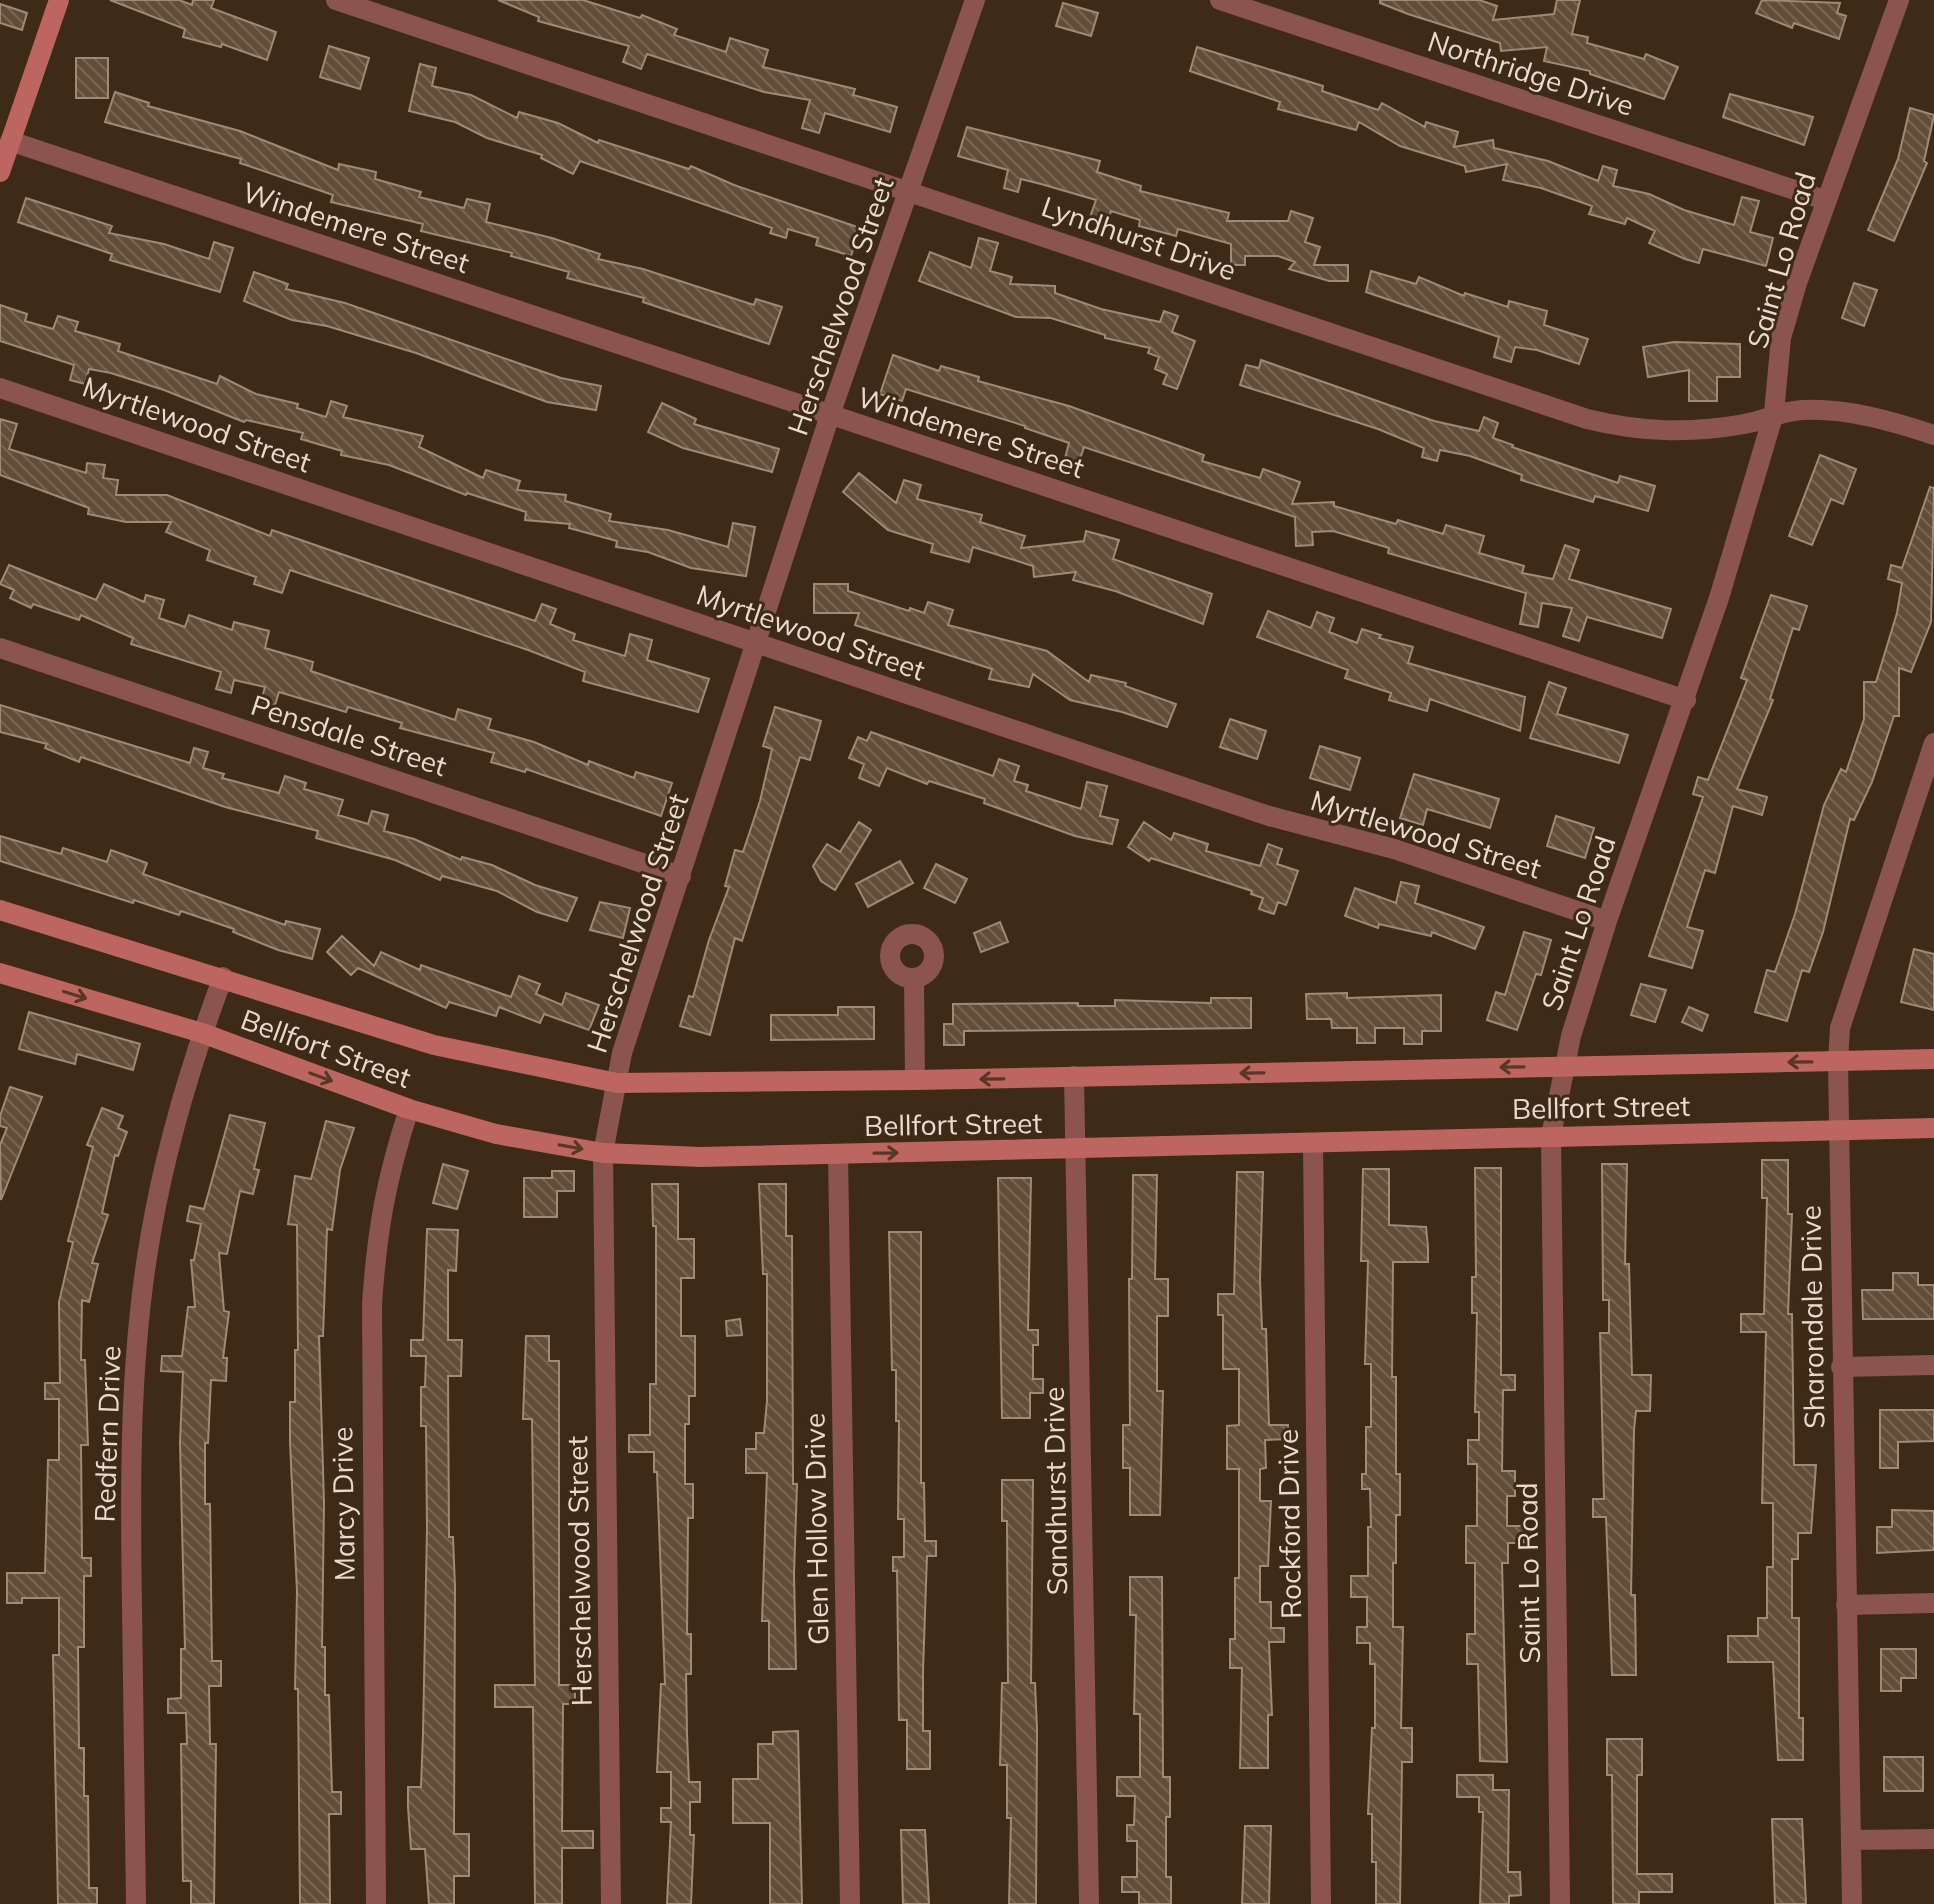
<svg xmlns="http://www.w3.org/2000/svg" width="1934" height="1904" font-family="Mulish,sans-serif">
<defs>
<pattern id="building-back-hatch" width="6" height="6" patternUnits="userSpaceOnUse" patternTransform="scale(2)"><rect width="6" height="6" fill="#624d38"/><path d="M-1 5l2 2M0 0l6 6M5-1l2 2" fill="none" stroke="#786654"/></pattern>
</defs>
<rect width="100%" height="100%" fill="#3e2b17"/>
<path fill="url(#building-back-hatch)" stroke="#a18973" stroke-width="2" d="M110 0H179L192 5 193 0H214L211 8 276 32 267 60 222 44 221 47 183 37 185 29Z
M498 0H583L640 18 642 15 677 29 674 35 726 52 730 38 768 50 763 67 855 89 853 95 897 107 890 132 825 113 819 133 802 128 810 100 764 92 647 54 641 69 623 62 629 46 538 21 539 17Z
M1380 0H1479L1497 6 1493 20 1554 14 1557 0H1580L1572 34 1588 37 1587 43 1644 59 1646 54 1678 67 1664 99 1590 74V71L1544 61 1547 47 1501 51 1500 43 1408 14 1380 3Z
M1762 0 1840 3 1837 13 1846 16 1839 39 1794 23 1792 28 1756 13Z
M1063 3 1098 13 1091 36 1056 26Z
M0 4 27 13 22 30 0 23Z
M329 46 369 58 360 89 320 77Z
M1197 47 1323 86 1322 91 1378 110 1382 103 1425 127 1426 122 1458 132 1454 147 1493 140 1494 148 1548 161 1598 181 1603 166 1617 170 1613 186 1649 194 1684 210 1734 225 1742 197 1759 201 1750 232 1773 238 1766 266 1703 249 1699 263 1685 259 1649 243 1655 231 1627 218 1625 224 1589 214 1592 206 1541 188 1503 180 1507 164 1466 172 1465 166 1400 146 1359 122 1356 130 1278 109 1280 102 1190 71Z
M76 58H108V98H76Z
M420 64 436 68 432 86 471 95 517 118 519 112 558 123 598 143 599 140 689 169 691 166 734 185 860 228 851 256 816 245 818 238 788 229 786 238 770 233 772 228 580 161 573 174 541 158 542 155 487 138 455 122 409 111Z
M115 92 149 103 148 106 240 131 338 170 339 164 376 172 375 179 421 192 419 197 464 208 467 199 490 204 486 222 552 238 600 254 598 259 643 269 754 305 756 299 782 307 769 344 643 302 644 298 567 278 569 272 511 256 512 253 421 231 423 224 331 202 333 195 240 163 241 159 105 122Z
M1730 94 1813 117 1804 145 1723 117Z
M1910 108 1934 115 1924 161 1927 163 1894 241 1868 230 1898 159Z
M967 127 1100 161 1097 172 1141 186 1140 191 1229 213 1227 221H1288L1291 211 1313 218 1305 242 1320 247 1314 265H1348V281H1329L1289 269 1295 262 1278 256H1245V265H1231V244L1178 229 1176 236 1139 226 1140 220 1111 211 1107 225 1089 220 1096 200 1041 184 1021 179 1018 192 1004 188 1008 170 958 156Z
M26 198 112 226 109 233 164 244 209 259 214 242 233 248 220 292 110 260 112 254 18 222Z
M979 238 998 243 990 271 1012 277 1010 284 1055 286V293L1101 309 1160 322 1164 311 1178 316 1172 332 1195 341 1177 389 1163 384 1167 374 1155 369 1159 357 1148 353 1150 348 1105 338V335L1051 318 1016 317 919 281 930 252 971 268Z
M1371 271 1416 284 1419 277 1464 296 1465 293 1508 307 1509 301 1547 311 1544 325 1588 339 1579 364 1537 350 1515 347 1511 362 1494 357 1499 337 1366 292Z
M254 272 288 284 286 289 345 303 561 378 601 386 596 410 547 402 416 353 327 326 292 320 244 301Z
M1854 283 1877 290 1864 326 1842 318Z
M0 305 27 314 25 321 53 329 58 316 78 322 75 331 120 344 118 351 217 384 220 376 256 394 298 404 297 408 326 417 331 401 347 406 343 417 423 436 419 447 483 478 486 470 520 481 517 490 566 495 565 501 611 514 609 521 668 530 728 547 733 523 755 527 746 576 691 568 648 552 616 547 617 541 569 528 570 524 525 520 526 512 467 493 466 495 389 465 341 455 342 451 301 439 303 433 246 420 244 422 164 390 111 373 89 369 85 384 70 380 74 365 0 341Z
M1674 342 1740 344V377H1717V401H1689V370L1648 377 1643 347Z
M893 355 939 371 941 366 979 377 978 381 1069 406 1204 455 1202 461 1260 478 1263 469 1300 482 1292 504 1334 502V506L1396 524 1398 520 1443 534 1446 525 1484 536 1479 553 1524 566 1522 573 1553 579 1565 545 1579 550 1569 579 1671 609 1662 638 1587 617 1579 641 1563 636 1572 608 1542 603 1538 627 1520 624 1526 593 1388 553 1389 548 1333 531 1312 532 1313 545 1296 546 1295 517 1084 447 1079 462 1065 458 1069 443 1025 428V426L906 389 902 401 880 394Z
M1261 360 1434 421 1479 431 1484 417 1498 423 1493 438 1513 445 1512 447 1618 483 1620 476 1655 486 1648 511 1595 496 1593 502 1560 492 1521 480 1522 475 1470 456 1440 450 1437 461 1422 457 1424 448 1378 429 1240 385 1246 365 1259 368Z
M662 403 696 419 694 424 779 449 772 472 683 448 648 432Z
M0 419 17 424 9 449 86 473 87 463 105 465 103 478 118 480 116 495H167L270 536 272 530 535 621 542 604 556 609 550 624 575 634 573 640 625 656 630 634 652 640 647 660 709 679 698 712 583 681 585 672 528 650 290 570 282 593 254 584 256 577 207 560 210 550 166 532 171 522H126L88 514 89 508 0 475Z
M1820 455 1856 469 1843 504 1831 499 1812 545 1789 536Z
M859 473 896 503 904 480 921 485 917 499 982 515 980 522 1025 536 1021 548 1084 541 1086 531 1119 540 1113 559 1212 594 1203 624 1115 591 1073 580 1076 572 1034 577 1033 566 973 547 969 562 931 552 933 544 888 530 843 492Z
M1930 487 1934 488 1931 622 1911 672 1899 668V716H1894L1872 782 1854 820 1850 819 1823 932 1809 972 1802 970 1787 1021 1755 1012 1767 970 1775 972 1795 914 1824 805 1841 769 1846 772 1864 719V682H1876L1897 613 1902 583 1888 579 1891 565 1902 568Z
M9 565 96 600 104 584 144 602 146 595 164 600 159 618 185 627 189 615 232 630 234 622 269 631 265 648 313 662 311 671 455 720 458 709 491 719 488 729 534 742 588 765 589 761 634 778 636 772 672 783 661 816 526 769 525 772 491 762 494 753 400 728 402 723 348 707 346 712 279 692 275 705 261 701 265 687 234 680 231 693 216 689 221 672 131 644 133 638 81 615 79 620 33 604 31 608 10 598 14 590 0 584Z
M814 584H848V591L909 611 910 608 924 613 928 602 953 610 948 625 1047 651 1089 682 1091 675 1126 683 1125 686 1176 704 1167 727 1122 712 1070 700 1033 674 1029 687 989 679 992 669 855 625 859 613H814Z
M1771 595 1807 606 1799 630 1793 628 1770 699 1773 700 1737 789 1767 797 1762 815 1733 806 1715 873 1705 870 1687 927 1703 931 1692 968 1649 956 1703 797 1693 794 1698 777 1708 780 1747 680 1741 678Z
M1268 611 1311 628 1317 612 1334 618 1329 632 1357 643 1362 629 1381 635 1379 638 1413 647 1408 663 1525 697 1520 731 1430 699 1427 711 1389 700 1391 693 1345 678 1348 670 1257 637Z
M1549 682 1566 688 1557 714 1628 735 1619 763 1530 738Z
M0 705 190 763 194 748 208 752 203 768 224 774 222 778 279 793 285 776 306 783 304 789 343 800 338 815 368 824 372 811 388 815 384 831 414 839 461 860 462 857 492 865 535 885 577 898 567 921 537 912 497 891 442 876 440 880 395 860 316 838 318 831 225 807 81 757 79 762 45 748 47 744 0 732Z
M775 707 821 721 810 760 800 757 742 941 735 938 710 1035 680 1026 689 996 693 997 709 940 729 887 725 886 735 850 743 852 760 801 772 749 763 746Z
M1230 719 1266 731 1257 759 1220 747Z
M871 732 993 776 999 759 1019 766 1014 781 1028 785 1026 791 1081 809 1087 782 1107 786 1100 816 1118 820 1112 844 1075 836 984 803 985 799 929 781 927 784 887 768 879 786 859 778 864 764 849 758 858 737 867 741Z
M1320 746 1360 758 1350 790 1310 778Z
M1414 774 1499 799 1490 828 1427 809 1423 825 1400 818Z
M1556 816 1594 828 1585 858 1547 846Z
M859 822 871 830 835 890 821 881 813 866 827 844 840 852Z
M1144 822 1171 840 1174 833 1208 844 1206 851 1260 866 1268 844 1282 849 1277 864 1298 871 1286 905 1278 902 1274 914 1259 909 1263 898 1251 894 1252 891 1151 858 1149 861 1128 847Z
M0 836 61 854 63 848 107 862 111 850 147 863 143 874 285 925 286 921 320 929 312 959 278 950 233 932 234 929 181 911 179 915 134 900 133 903 0 861Z
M900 861 913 883 868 907 856 884Z
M936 864 967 879 955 903 924 888Z
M1401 882 1419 886 1415 903 1484 927 1475 949 1432 932 1431 936 1379 924 1378 928 1345 916 1355 888 1396 903Z
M600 902 630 908 623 938 590 930Z
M1000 922 1008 942 981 952 974 933Z
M1524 932 1551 940 1541 975 1536 974 1517 1030 1487 1020 1496 992 1505 995Z
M342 936 374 966 381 952 420 970 421 965 511 997 519 976 540 984 536 994 562 1005 566 993 599 1005 589 1030 544 1014 540 1023 499 1007 496 1016 449 1002 446 1008 358 968 351 975 327 952Z
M1914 949 1934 954V1010L1901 1002Z
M1641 984 1666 990 1655 1022 1631 1015Z
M1347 993V998L1441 995V1031H1422V1044H1404V1028H1375V1043H1357V1028H1332L1331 1019H1307L1306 994Z
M1211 998H1251V1028L964 1031V1045H944V1024H953V1004L1078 1003V1006H1115V1000L1211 1003Z
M838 1007H874V1039L771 1040V1015H838Z
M1689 1007 1708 1015 1702 1031 1682 1022Z
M29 1012 140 1044 133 1070 77 1054 75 1064 19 1049Z
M10 1087 42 1097 1 1200 0 1145 7 1128 0 1126V1116Z
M102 1108 123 1116 118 1128 127 1132 118 1156 115 1155 102 1213 108 1215 92 1263 98 1264 89 1302 82 1300 81 1360H85L88 1445H81L82 1558H91V1576H84V1647H78L79 1748H84V1796H88L89 1888H97V1904H58L53 1655H59V1598H22V1603H7V1573H45L48 1460H59V1399H45V1383H60L59 1302 73 1242 68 1241 93 1147 87 1145Z
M230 1115 265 1123 254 1169 259 1170 253 1194 240 1191 227 1254 219 1253 224 1311 229 1312 223 1358H227L226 1381 211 1380 208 1443H205V1504H210L212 1661H221V1686H209L210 1744H216L214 1904H191V1881H183L181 1744H187L186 1713H168V1699L181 1698V1649H185L180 1442 183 1372 161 1371 162 1356H182L188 1307H195L191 1260H194L201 1224 187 1221 190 1206 204 1209Z
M326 1121 354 1128 340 1170 332 1230 327 1229 323 1336H319L324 1503 322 1647H325V1695H329L332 1792H341V1814H329L330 1904H300L298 1689H295L297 1591 290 1442V1402H295V1350H298L297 1225 288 1224 295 1176 311 1179Z
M1762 1160H1788V1214H1792L1788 1314H1792L1794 1465H1816L1811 1533H1798V1559H1792V1618H1799V1718H1803V1760H1778L1773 1662H1728V1636H1758V1618H1767V1567H1773V1503H1762L1766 1332H1741V1314H1764L1767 1198H1762Z
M443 1164 468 1171 457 1209 433 1203Z
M1602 1164H1627L1625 1264H1629L1632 1375H1651L1650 1411H1636L1634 1430 1631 1595H1635L1636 1675H1612L1606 1517H1593V1499H1604L1600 1333H1609V1300H1603Z
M1475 1168H1501V1375H1515V1390H1503L1502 1471H1515V1496H1507V1526H1524V1543H1508V1563H1502L1507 1762 1480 1761 1478 1664H1467V1634H1475V1563H1466V1526H1477V1464H1468V1440H1479V1412H1475L1477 1313H1472V1277H1476Z
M1363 1169H1389V1225L1426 1227 1428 1247V1262H1393L1392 1377H1396V1474H1400V1515H1396V1563H1393V1627H1403L1401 1728H1412V1762H1402L1400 1904H1376V1862H1372V1814H1368L1372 1728H1375V1664H1370V1643H1357V1627H1367V1597H1351V1576H1368V1527H1371L1370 1489H1362V1474H1366V1427H1371V1364H1365L1368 1261H1361Z
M552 1171H574V1191H557V1217H524V1178H552Z
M1237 1172H1263L1260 1280 1262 1329H1266L1269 1425H1288V1439L1265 1440 1266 1468 1260 1469V1501H1271L1268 1566H1260V1602H1271V1628H1284V1642H1269L1272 1715H1268V1768H1240L1242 1668H1230V1639H1235V1578H1239V1469H1227V1426L1239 1425V1369H1223V1315H1218V1294H1234Z
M1133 1175H1157L1155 1279H1168V1316H1157V1391H1163L1160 1515H1130V1468H1123V1425H1130L1129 1279H1132Z
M998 1178H1031L1028 1330H1038V1345H1033V1379H1043V1393H1030V1418H1002Z
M652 1184H678V1239H694V1278H681V1336H695V1396H689V1424H685V1484H693V1518H688L687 1634H691V1674H686L687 1734 689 1782H700V1802H690V1835H694L691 1904H667L671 1822H661V1808H671V1772H657L661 1684H665L657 1472H654V1452H629V1435H650V1384H656V1226H653Z
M759 1184H786V1236H792L793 1484H797L794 1574 796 1669H769V1621H762L767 1473H746V1449H756V1433H764L767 1401V1274H763Z
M427 1229 458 1230 456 1271 448 1270V1340H462L461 1376H448L449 1537H453L455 1587 454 1834H469V1876H454V1904H429L425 1849H411L408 1807V1787H421L423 1734 427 1528 426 1426H421V1387H425L426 1356H411V1340H423Z
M889 1232H921V1483H924L925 1541H936V1556H927L923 1671V1731H930V1769H907V1720H899L897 1571H893V1557H904V1519H898L899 1421H896V1370H892Z
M1893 1273H1918V1285H1934V1319H1863L1862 1290H1893Z
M740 1319 742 1335 727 1336 726 1321Z
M526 1336H549V1361H559V1685H575V1704H563L562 1831H593V1848H562V1904H535L533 1707H495V1685H535L532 1419H523Z
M1880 1410H1934V1441L1898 1442V1468H1880Z
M1002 1480H1033L1031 1683H1035L1037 1729 1036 1904H1009L1011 1818H1007V1765H1000L1002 1683H1008L1007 1521H1002Z
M1892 1510 1934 1511V1550L1877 1553V1527H1892Z
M1130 1577H1162L1163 1777H1170V1817H1166V1877H1171V1904H1139V1892H1122V1877H1137V1841H1127V1825H1134L1135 1796H1117V1777H1140V1714H1134L1136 1615H1130Z
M1881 1649H1916V1678H1901V1691H1881Z
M798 1731 802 1904H770V1823H733V1779H758V1744H773V1732Z
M1607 1739H1642V1775H1637V1874H1672V1892H1639V1904H1613L1612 1775H1607Z
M1884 1757H1923V1791H1884Z
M1457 1775H1493V1790H1509L1508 1872H1520L1521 1895 1509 1896V1904H1480L1483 1812H1479V1797H1457Z
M1772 1819H1802L1806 1904H1775Z
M1245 1826H1271L1269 1904H1242Z
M901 1830H925L929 1904H903Z"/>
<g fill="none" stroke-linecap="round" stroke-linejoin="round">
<path stroke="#8b544e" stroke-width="20" d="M336 0 1587 419C1640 432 1689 434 1744 424 1764 421 1781 411 1803 410 1847 408 1892 421 1934 435
M1220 0 1825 200
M10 141 1686 700
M0 388 1269 816 1394 849 1607 921
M0 648 681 876
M890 956a22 22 0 1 1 44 0a22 22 0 1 1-44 0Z
M914 978 915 1080
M1074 1076 1089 1904
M1313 1143 1321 1904
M838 1154 850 1904
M1841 1367 1934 1365
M1846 1605 1934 1603
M1851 1840 1934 1839
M136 1904C135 1805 133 1706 132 1607 130 1483 129 1356 151 1233 166 1146 192 1060 223 977
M376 1904 372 1304C377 1230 386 1179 409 1109
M611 1904 603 1153 622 1053 830 415 975 0
M1560 1904 1551 1136 1571 1036 1607 921 1719 598 1774 413 1781 338 1797 283 1899 0
M1852 1904 1838 1061 1840 1028 1934 743"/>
<path stroke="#bd665f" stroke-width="20" d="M0 172 59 0
M0 910 434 1045 617 1083 915 1080 1934 1059
M0 973 202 1033 409 1109 496 1134 603 1153 701 1157 1934 1128"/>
</g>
<defs><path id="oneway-shaft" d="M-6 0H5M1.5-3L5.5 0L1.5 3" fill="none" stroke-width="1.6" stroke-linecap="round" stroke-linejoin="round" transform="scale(2)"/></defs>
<g stroke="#573725">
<use href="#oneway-shaft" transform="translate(75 995) rotate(17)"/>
<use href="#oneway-shaft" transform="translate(1800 1062) rotate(179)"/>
<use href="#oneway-shaft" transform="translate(1512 1067) rotate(179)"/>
<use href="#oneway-shaft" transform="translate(1252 1073) rotate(179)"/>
<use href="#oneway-shaft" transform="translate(321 1077) rotate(20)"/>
<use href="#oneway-shaft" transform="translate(992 1079) rotate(179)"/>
<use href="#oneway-shaft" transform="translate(571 1147) rotate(10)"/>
<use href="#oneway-shaft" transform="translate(886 1153) rotate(-1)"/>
</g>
<g text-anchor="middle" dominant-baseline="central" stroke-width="6" stroke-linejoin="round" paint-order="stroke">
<g font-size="28" fill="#e8dbcf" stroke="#3e2b17">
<text transform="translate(1531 73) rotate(18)">Northridge Drive</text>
<text transform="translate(356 227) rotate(18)">Windemere Street</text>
<text transform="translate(1139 238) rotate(19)">Lyndhurst Drive</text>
<text transform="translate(1781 260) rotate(-74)">Saint Lo Road</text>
<text transform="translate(840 306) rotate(-71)">Herschelwood Street</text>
<text transform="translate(197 424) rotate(19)">Myrtlewood Street</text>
<text transform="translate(971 432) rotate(18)">Windemere Street</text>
<text transform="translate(811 632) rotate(19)">Myrtlewood Street</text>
<text transform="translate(349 735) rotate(18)">Pensdale Street</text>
<text transform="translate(1426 834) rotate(17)">Myrtlewood Street</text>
<text transform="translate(637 923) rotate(-72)">Herschelwood Street</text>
<text transform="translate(1578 923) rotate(-72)">Saint Lo Road</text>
<text transform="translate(326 1048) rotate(20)">Bellfort Street</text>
<text transform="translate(1601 1107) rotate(-1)">Bellfort Street</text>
<text transform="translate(953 1124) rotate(-1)">Bellfort Street</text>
<text transform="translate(1812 1317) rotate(-91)">Sharondale Drive</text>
<text transform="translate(107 1434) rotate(-88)">Redfern Drive</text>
<text transform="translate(1055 1491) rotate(-91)">Sandhurst Drive</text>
<text transform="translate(343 1504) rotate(-91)">Marcy Drive</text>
<text transform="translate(1289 1524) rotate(-91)">Rockford Drive</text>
<text transform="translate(816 1529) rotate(-91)">Glen Hollow Drive</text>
<text transform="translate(579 1571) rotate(-91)">Herschelwood Street</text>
<text transform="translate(1528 1573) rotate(-91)">Saint Lo Road</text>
</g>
</g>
</svg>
